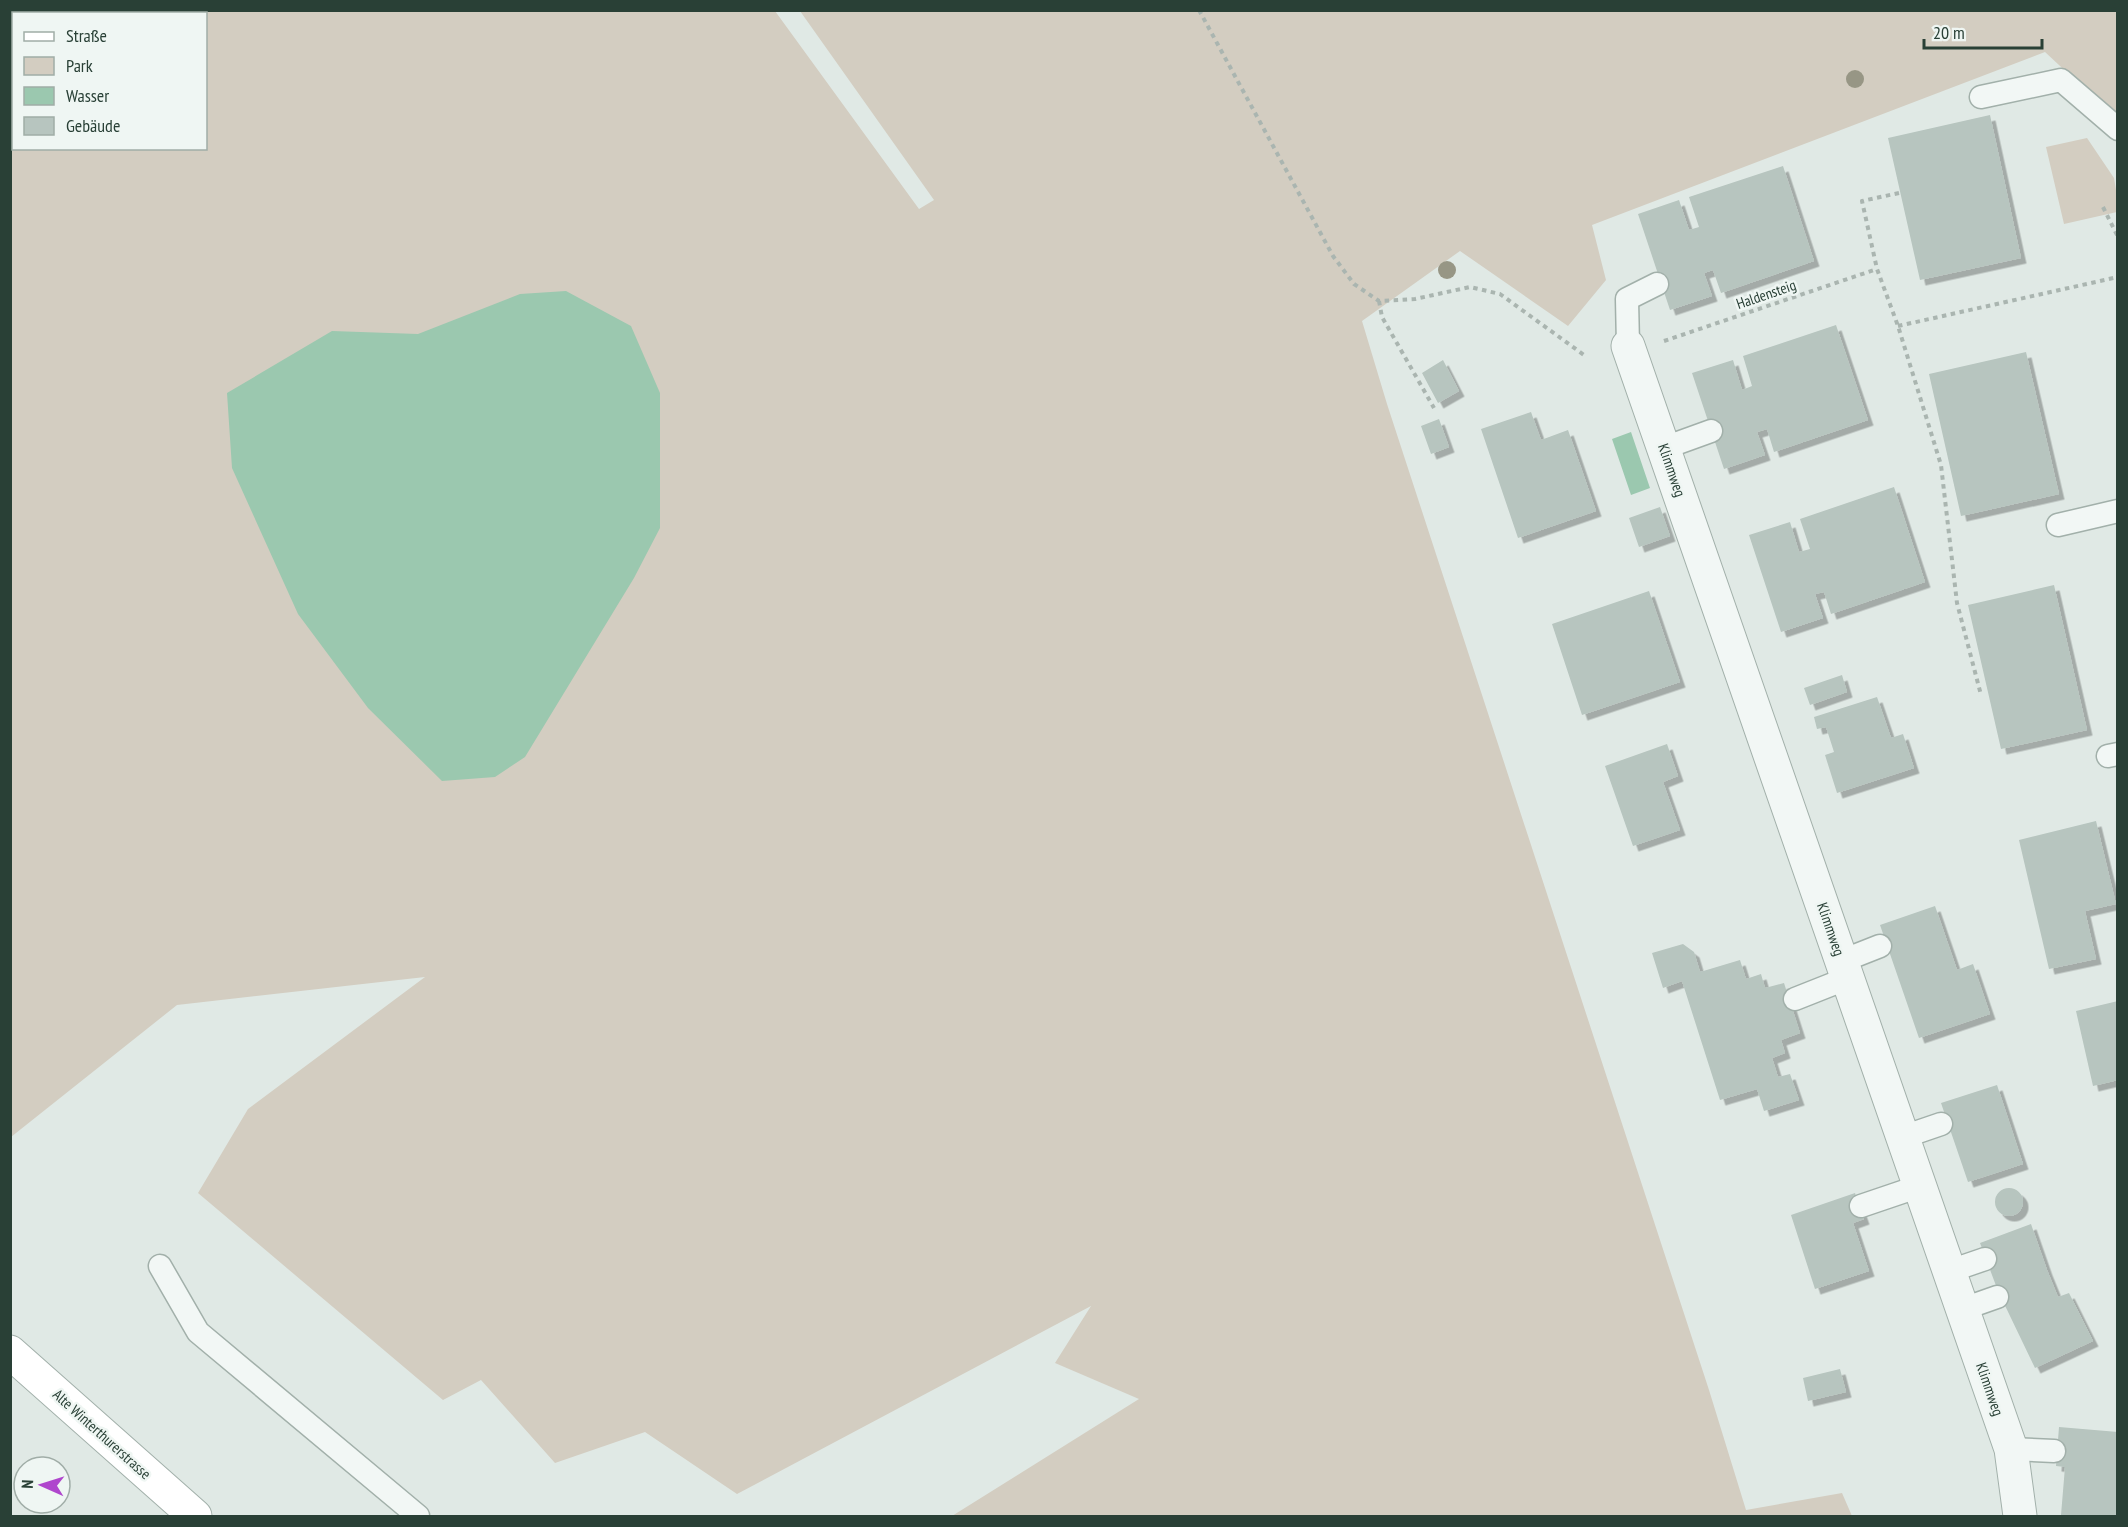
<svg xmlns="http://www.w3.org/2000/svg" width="2128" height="1527" font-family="'PT Sans Narrow',sans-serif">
<defs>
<filter id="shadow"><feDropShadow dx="5.5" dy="5.5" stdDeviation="0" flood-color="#0004"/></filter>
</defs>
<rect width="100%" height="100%" fill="#e0e9e5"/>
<path fill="#d3cdc1" d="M33 10 775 11 919 209 934 200 800 11H2117V119L2045 52 1592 225 1606 280 1568 326 1460 251 1362 321 1387 404 1709 1390 1746 1510 1842 1493 1852 1516H952L1139 1399 1055 1363 1091 1306 737 1494 645 1432 555 1463 481 1380 443 1400 198 1193 248 1109 425 977 177 1005 11 1137 10 31 13 28 14 148H206V14L30 13Z
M2087 138 2114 178 2117 196V212L2064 224 2046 147Z"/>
<path fill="#9bc8af" d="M566 291 631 326 660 393V528L634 578 525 757 495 777 442 781 368 708 298 614 232 468 227 393 332 331 418 334 520 294Z
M1631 432 1650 488 1631 495 1612 439Z"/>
<path fill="#b7c5bf" filter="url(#shadow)" d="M1990 115 2021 258 1920 280 1888 138Z
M1783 166 1814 261 1721 293 1713 270 1704 273 1712 296 1670 310 1638 214 1679 200 1689 230 1699 227 1689 197Z
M1836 325 1868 420 1774 452 1767 429 1757 432 1765 455 1724 469 1692 373 1733 360 1742 390 1752 386 1743 356Z
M2026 352 2059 494 1961 516 1929 374Z
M1443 360 1459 391 1438 403 1422 373Z
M1531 412 1541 440 1568 430 1596 511 1518 538 1481 429Z
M1439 419 1449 447 1431 454 1421 426Z
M1894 487 1925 582 1831 614 1824 592 1815 594 1823 618 1781 632 1749 535 1790 522 1799 552 1810 549 1800 519Z
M1660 507 1670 536 1639 547 1629 518Z
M2054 585 2087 730 2001 749 1968 605Z
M1649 591 1680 682 1582 715 1552 624Z
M1842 675 1847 692 1810 705 1804 688Z
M1877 697 1891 738 1903 734 1914 768 1837 793 1825 755 1834 752 1826 727 1817 729 1814 717Z
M1667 744 1678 776 1663 782 1680 830 1633 846 1605 766Z
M2096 821 2116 904 2085 911 2096 959 2049 969 2019 840Z
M1935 906 1957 970 1973 964 1990 1014 1919 1038 1880 925Z
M1683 944 1694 952 1700 972 1740 960 1746 979 1761 974 1765 988 1784 983 1800 1033 1781 1040 1785 1053 1772 1058 1778 1077 1790 1074 1799 1100 1764 1111 1757 1089 1720 1100 1682 981 1663 988 1652 953Z
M2118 1001V1080L2093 1086 2076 1011Z
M1997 1085 2023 1164 1968 1182 1941 1103Z
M1995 1202a14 14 0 1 1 28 0a14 14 0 1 1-28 0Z
M1855 1193 1864 1219 1853 1223 1869 1271 1815 1289 1791 1215Z
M2031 1224 2047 1270 2058 1297 2069 1293 2093 1341 2035 1368 1998 1291 1980 1243Z
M1840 1369 1846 1392 1808 1401 1803 1378Z
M2059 1427 2118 1432V1516L2061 1515 2065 1467 2056 1466Z"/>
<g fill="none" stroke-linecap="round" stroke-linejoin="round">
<defs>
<path id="lane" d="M1981 97 2061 80 2118 129
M1628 346 1627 299 1657 284
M1664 448 1711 431
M2058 525 2118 511
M2108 756 2118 754
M1842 961 1880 946
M1795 999 1848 978
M1903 1137 1941 1124
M1861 1206 1920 1186
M160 1266 198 1332 418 1516
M1950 1271 1985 1259
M1963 1309 1997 1297
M2011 1449 2054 1451"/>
<path id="street" d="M1628 346 2011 1449 2020 1516"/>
<path id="secondary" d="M10 1352 195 1516"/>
</defs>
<use href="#lane" stroke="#a2b0aa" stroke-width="25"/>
<use href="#street" stroke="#a2b0aa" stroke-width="35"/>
<use href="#secondary" stroke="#a2b0aa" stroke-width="35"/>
<path stroke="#aab5b0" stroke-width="4" stroke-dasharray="4.5 4.5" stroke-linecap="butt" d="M1199 10 1333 256 1354 284 1379 301 1415 299 1470 287 1500 294 1584 355
M1899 193 1862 201 1877 269 1898 326 1941 465 1957 603 1981 695
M2103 207 2118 237
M1379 301 1382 317 1434 408
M1898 326 2118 277
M1664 341 1877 269"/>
<use href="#lane" stroke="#f2f7f5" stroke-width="22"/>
<use href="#street" stroke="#f2f7f5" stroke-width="33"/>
<use href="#secondary" stroke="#fff" stroke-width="33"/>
</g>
<g fill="#979685">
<circle cx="1855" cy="79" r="9"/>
<circle cx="1447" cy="270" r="9"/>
</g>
<g text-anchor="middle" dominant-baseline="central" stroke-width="5" stroke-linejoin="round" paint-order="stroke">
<g font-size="15" fill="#294036" stroke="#eff6f3">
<text transform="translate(1766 294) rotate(-19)">Haldensteig</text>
<text transform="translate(1672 470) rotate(71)">Klimmweg</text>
<text transform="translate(1831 929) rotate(71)">Klimmweg</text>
<text transform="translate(1990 1389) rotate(71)">Klimmweg</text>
<text transform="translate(102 1434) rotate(42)">Alte Winterthurerstrasse</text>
</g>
</g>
<rect width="2128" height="1527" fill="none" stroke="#294036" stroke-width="24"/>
<rect x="12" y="12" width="195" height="138" fill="#eff6f3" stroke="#a0ada7" stroke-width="1.5"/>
<rect x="24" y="32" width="30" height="9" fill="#ffffff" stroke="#a0ada7" stroke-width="1.5"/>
<text x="66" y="42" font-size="18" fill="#294036">Straße</text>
<rect x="24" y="57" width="30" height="18" fill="#d3cdc1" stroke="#a0ada7" stroke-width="1.5"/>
<text x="66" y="72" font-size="18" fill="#294036">Park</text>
<rect x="24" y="87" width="30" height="18" fill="#9bc8af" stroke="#a0ada7" stroke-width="1.5"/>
<text x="66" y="102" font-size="18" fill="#294036">Wasser</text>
<rect x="24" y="117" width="30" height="18" fill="#b7c5bf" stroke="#a0ada7" stroke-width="1.5"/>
<text x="66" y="132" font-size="18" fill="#294036">Gebäude</text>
<g transform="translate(42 1485) rotate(273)"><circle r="28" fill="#eff6f3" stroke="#a0ada7" stroke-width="1.5"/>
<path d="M0-4.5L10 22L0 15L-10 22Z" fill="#af46cd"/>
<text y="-9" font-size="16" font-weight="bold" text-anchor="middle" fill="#294036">N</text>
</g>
<path d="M1924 39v9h118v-9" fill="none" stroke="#294036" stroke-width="3"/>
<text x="1933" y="39" font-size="18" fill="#294036" stroke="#eff6f3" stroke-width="4.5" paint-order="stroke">20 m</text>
</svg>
